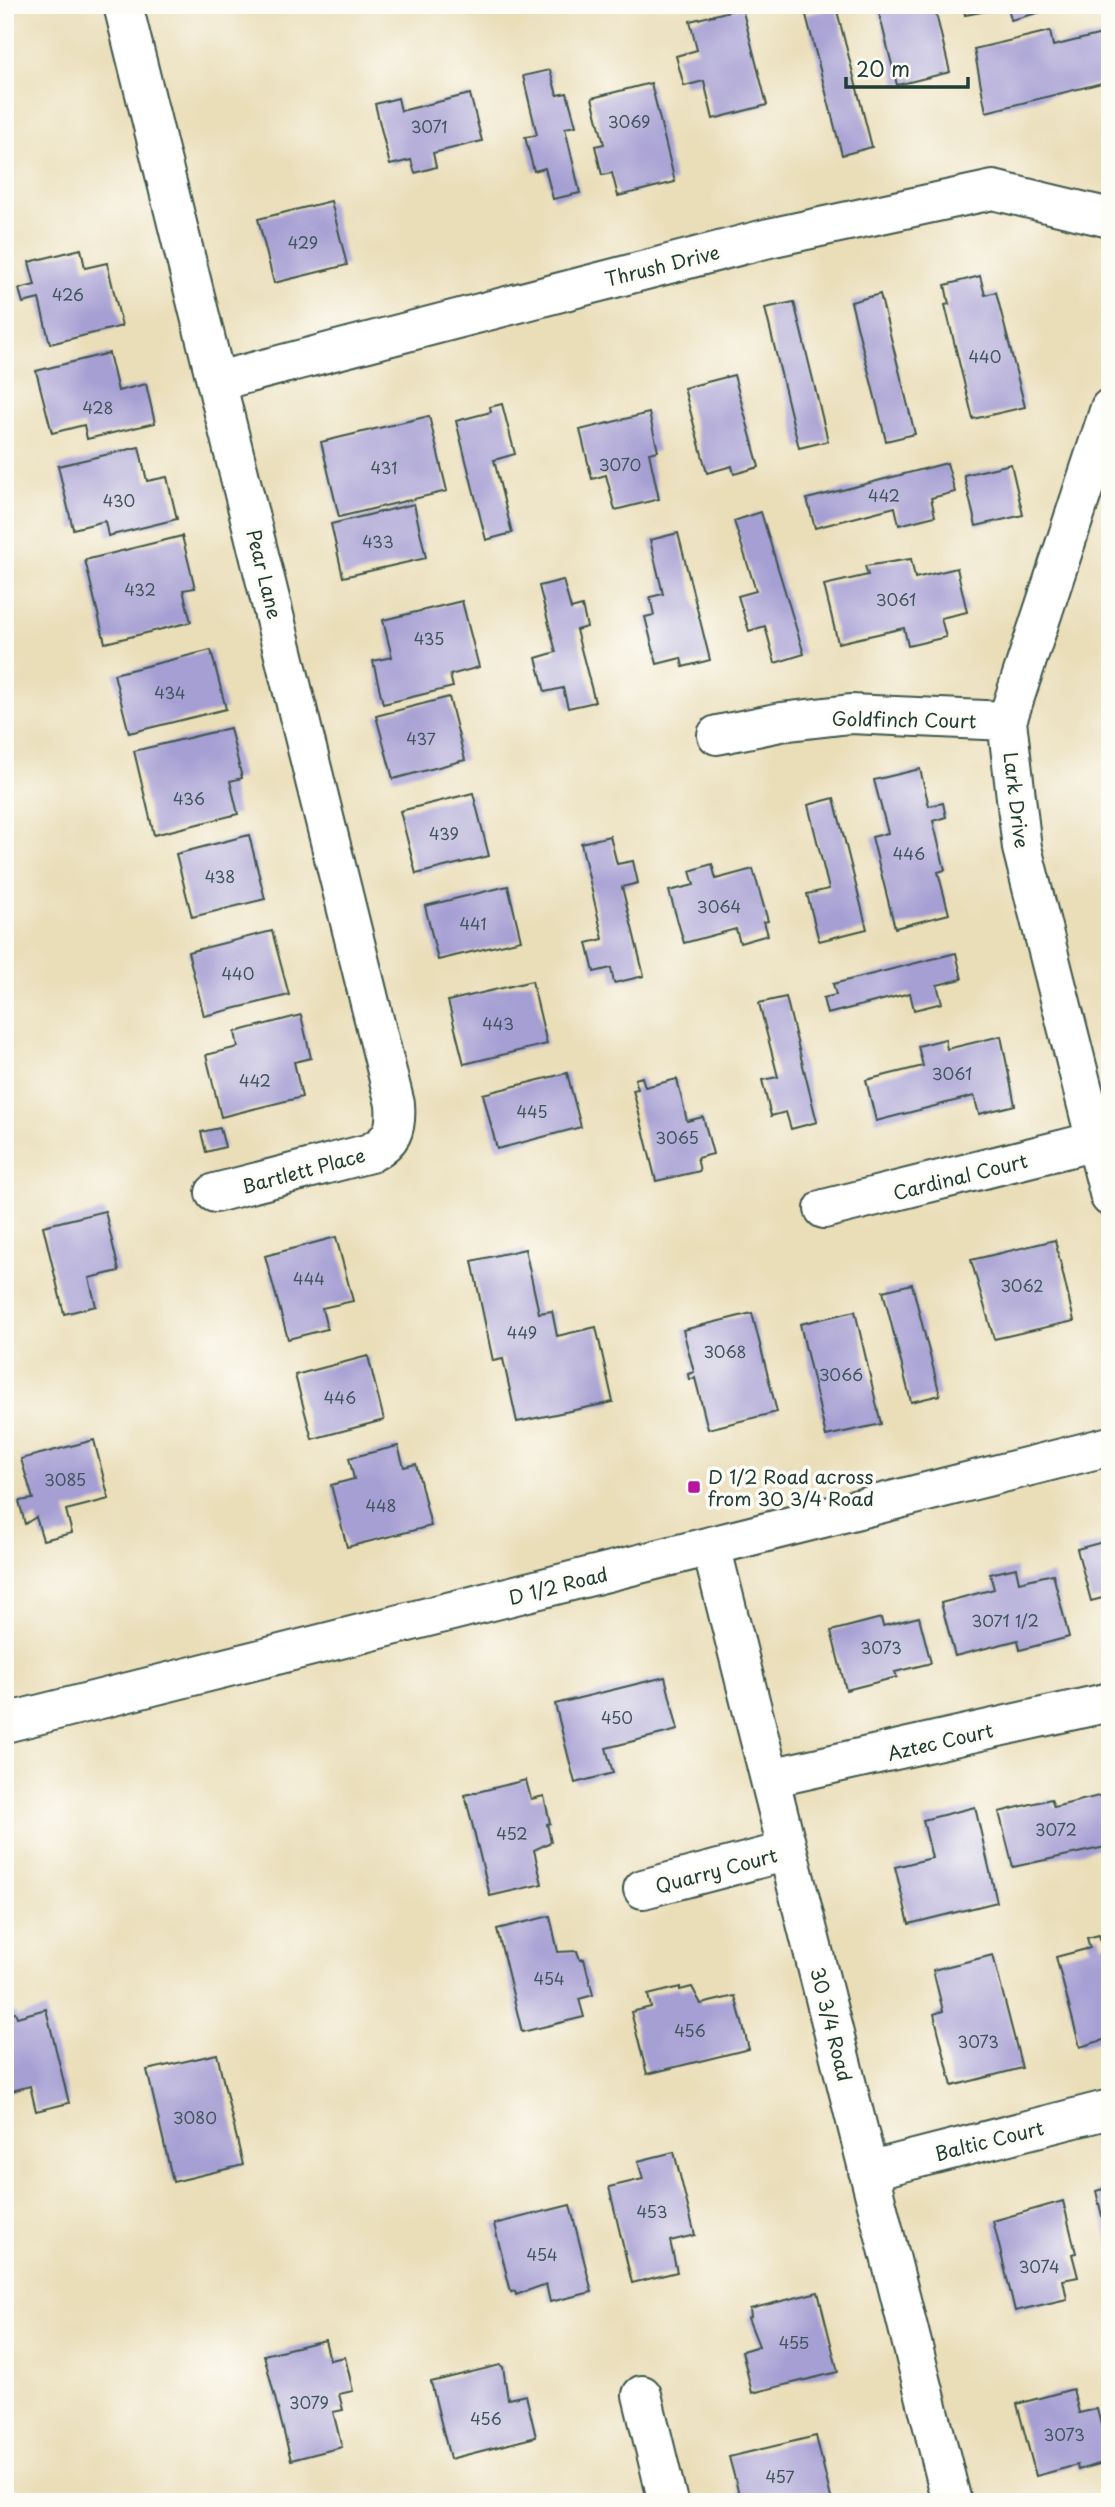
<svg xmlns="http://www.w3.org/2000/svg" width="1115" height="2507" font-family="'Playpen Sans',sans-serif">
<rect width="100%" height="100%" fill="#fdfcf7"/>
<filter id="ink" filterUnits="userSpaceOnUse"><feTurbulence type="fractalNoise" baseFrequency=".0143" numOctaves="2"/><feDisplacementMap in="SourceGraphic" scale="14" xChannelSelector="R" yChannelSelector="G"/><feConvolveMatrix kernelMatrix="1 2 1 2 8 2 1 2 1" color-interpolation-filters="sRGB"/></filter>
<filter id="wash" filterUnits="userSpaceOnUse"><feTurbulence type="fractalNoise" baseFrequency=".00686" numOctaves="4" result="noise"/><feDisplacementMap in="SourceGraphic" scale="28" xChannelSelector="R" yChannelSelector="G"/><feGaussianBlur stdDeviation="1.57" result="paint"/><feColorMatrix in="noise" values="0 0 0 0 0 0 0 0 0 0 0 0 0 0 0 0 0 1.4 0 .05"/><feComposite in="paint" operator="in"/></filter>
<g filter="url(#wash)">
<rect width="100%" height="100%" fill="#eadeb9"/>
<g id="blocks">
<path fill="#a69fd3" d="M877 5H934L950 72 897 85Z
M963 5H1044L1045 11 1011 20 1008 7 965 15Z
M836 7 872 147 842 155 806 15Z
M742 8 767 105 713 119 704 81 684 86 676 56 697 50 690 21Z
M1050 31 1053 46 1110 32V81L986 112 974 49Z
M550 70 557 95 567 93 576 126 565 128 580 193 553 199 545 168 534 171 525 137 537 135 523 76Z
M651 83 675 182 618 196 612 173 602 175 595 146 604 144 592 98Z
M470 94 482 141 433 153 436 167 415 173 411 160 390 165 375 104 398 98 401 111Z
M331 201 347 265 274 283 258 219Z
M81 249 85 268 107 263 122 326 50 344 39 299 23 303 19 289 35 285 29 262Z
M980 276 985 295 996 292 1025 407 973 419 945 305 949 304 945 285Z
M880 294 915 434 886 441 851 302Z
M794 302 828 441 799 448 765 308Z
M109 353 118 391 146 384 155 423 87 439 84 425 52 433 36 371Z
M734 375 759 467 734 474 732 466 707 473 684 388Z
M502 404 515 454 494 460 512 533 486 540 456 421 491 412 490 407Z
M649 413 658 451 649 453 659 499 615 510 606 475 592 479 580 430Z
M429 416 447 491 339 517 321 442Z
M139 447 147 481 167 477 177 519 108 536 105 521 73 529 58 466Z
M947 463 955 492 931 498 935 516 899 525 895 507 815 528 807 499Z
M1011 464 1023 515 976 526 964 475Z
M414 504 426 558 343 577 331 524Z
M761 512 804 654 775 663 765 626 749 631 738 596 756 591 734 521Z
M678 533 710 660 683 667 681 658 657 664 645 617 654 615 650 597 663 594 650 540Z
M182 536 195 588 183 590 191 622 105 643 85 560Z
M911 559 915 578 957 568 967 612 941 618 946 637 908 646 904 628 838 643 824 585 868 575 865 566Z
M563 580 571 609 582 606 587 627 576 630 595 702 568 708 563 688 545 692 536 658 556 652 539 586Z
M462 601 479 667 450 675 453 687 383 704 373 661 392 657 383 620Z
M211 650 226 709 129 733 114 674Z
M449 697 465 760 393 779 376 716Z
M230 728 242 778 230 781 238 814 154 835 134 751Z
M920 769 929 806 943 803 946 817 933 821 945 870 938 872 949 914 895 928 872 837 888 833 874 780Z
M473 793 489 856 416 874 400 811Z
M834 798 867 929 819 941 807 894 829 889 808 805Z
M249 835 265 899 192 917 176 854Z
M610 836 617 864 633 861 638 883 622 887 644 976 614 983 611 968 594 972 587 943 603 939 581 843Z
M712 864 716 879 753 869 768 921 764 922 768 935 740 943 736 929 684 943 669 891 694 885 690 871Z
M508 886 521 940 438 960 425 906Z
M272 931 289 995 204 1016 188 952Z
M956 953 962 979 937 985 942 1003 914 1010 910 993 827 1014 823 998 836 995 833 984Z
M532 981 547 1044 464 1064 448 1001Z
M786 997 817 1122 791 1129 786 1112 771 1116 762 1080 778 1077 759 1003Z
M301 1015 311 1058 294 1062 302 1097 221 1117 206 1055 238 1047 235 1032Z
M1001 1036 1015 1105 979 1114 974 1096 876 1121 866 1080 923 1066 918 1046 945 1039 947 1049Z
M567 1073 581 1127 497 1149 483 1094Z
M642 1077 645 1087 677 1079 687 1121 703 1117 713 1154 697 1158 700 1171 656 1181 633 1090 638 1089 635 1079Z
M220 1128 225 1147 206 1152 201 1132Z
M105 1211 119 1271 89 1278 96 1306 64 1314 43 1226Z
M336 1237 353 1301 322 1308 327 1329 288 1339 265 1256Z
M1055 1240 1074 1321 994 1339 971 1260Z
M525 1249 539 1313 552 1311 557 1336 596 1327 613 1402 517 1422 503 1359 493 1361 472 1261Z
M912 1284 940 1395 911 1402 883 1291Z
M855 1311 881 1424 826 1436 800 1324Z
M752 1313 777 1412 708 1429 695 1378 689 1380 688 1374 694 1372 683 1330Z
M368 1356 384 1420 312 1439 295 1375Z
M94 1440 109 1499 66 1510 72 1533 43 1540 36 1517 25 1524 19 1501 33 1499 21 1459Z
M398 1446 404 1467 416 1464 431 1526 347 1547 331 1485 354 1479 349 1458Z
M1110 1540V1596L1091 1601 1077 1549Z
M1016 1568 1019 1582 1053 1574 1069 1637 1020 1650 1018 1640 955 1656 941 1603 994 1589 990 1574Z
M919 1617 931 1663 895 1672 897 1677 846 1690 831 1631 881 1618 883 1626Z
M665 1677 678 1730 606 1748 613 1773 575 1783 555 1704Z
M526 1780 531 1799 544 1796 550 1823 547 1824 551 1842 534 1850 542 1884 490 1896 465 1795Z
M1107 1794 1110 1846 1013 1867 999 1812 1051 1799 1054 1807Z
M975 1807 997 1902 909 1924 895 1867 932 1858 923 1820Z
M550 1916 558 1952 577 1951 580 1960 584 1959 593 1995 579 1999 584 2017 522 2032 497 1929Z
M1099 1935 1102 1945 1108 1943 1110 1951V2038L1080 2047 1056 1957 1090 1948 1087 1938Z
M993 1955 1022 2068 952 2086 934 2014 943 2011 933 1970Z
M680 1987V1990L692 1987 701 2004 735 1996 749 2049 647 2074 631 2012 651 2007 648 1995Z
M46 2009 69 2103 36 2111 30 2086 5 2093V2014L15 2012 17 2017Z
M217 2054 243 2165 173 2182 147 2070Z
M674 2152 695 2235 670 2241 677 2272 632 2283 609 2187 643 2179 638 2161Z
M1110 2187V2245H1109L1096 2191Z
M1063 2201 1076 2253 1072 2254 1078 2277 1063 2280 1067 2299 1015 2311 993 2221Z
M570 2205 592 2292 550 2302 546 2284 516 2295 515 2291 511 2292 494 2224Z
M818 2292 838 2372 752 2393 742 2351 759 2346 748 2318 751 2317 750 2309Z
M325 2340 330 2360 345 2357 353 2391 339 2394 343 2410 333 2412 342 2447 291 2460 264 2355Z
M500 2365 503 2367 508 2399 526 2395 536 2437 450 2459 431 2382Z
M1073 2389 1079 2413 1097 2409 1110 2461 1078 2470 1077 2465 1036 2476 1017 2404Z
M816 2436 832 2502H759L757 2494 740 2498 729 2457Z
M544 2494 546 2502H518L517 2501Z"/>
</g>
</g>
<g filter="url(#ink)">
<use href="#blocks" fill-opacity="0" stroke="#3d5548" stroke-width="2"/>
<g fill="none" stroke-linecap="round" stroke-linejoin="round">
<defs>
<path id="minor" d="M123 5 395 1104C397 1130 392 1141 370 1153L215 1193
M218 381 769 238 993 190 1110 218
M1110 408 1007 721 1022 848 1110 1197
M717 735 781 722 850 714 1007 721
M824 1209 1096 1141
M711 1546 952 2502
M770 1778 1110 1702
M643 1889 788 1851
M868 2171 1110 2109
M642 2395 668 2502"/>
<path id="major" d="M5 1723 1110 1446"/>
</defs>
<use href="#minor" stroke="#3d5548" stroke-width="42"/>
<use href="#major" stroke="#3d5548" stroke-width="42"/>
<use href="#minor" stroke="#fff" stroke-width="38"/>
<use href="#major" stroke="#fff" stroke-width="38"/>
</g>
</g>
<rect fill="#b5179e" stroke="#fdfcf7" stroke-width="2.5" x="687" y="1480" width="14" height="14" rx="3.5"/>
<g text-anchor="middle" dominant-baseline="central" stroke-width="7" stroke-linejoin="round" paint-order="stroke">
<g font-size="16" fill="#41565c">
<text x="629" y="121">3069</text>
<text x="429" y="126">3071</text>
<text x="303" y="242">429</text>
<text x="68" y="294">426</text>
<text x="985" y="356">440</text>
<text x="98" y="407">428</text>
<text x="620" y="464">3070</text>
<text x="384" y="467">431</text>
<text x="884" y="495">442</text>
<text x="119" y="500">430</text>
<text x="378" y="541">433</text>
<text x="140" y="589">432</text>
<text x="896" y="599">3061</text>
<text x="429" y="638">435</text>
<text x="170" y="692">434</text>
<text x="421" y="738">437</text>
<text x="189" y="798">436</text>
<text x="444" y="833">439</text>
<text x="909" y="853">446</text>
<text x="220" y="876">438</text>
<text x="719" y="906">3064</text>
<text x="473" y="923">441</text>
<text x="238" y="973">440</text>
<text x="498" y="1023">443</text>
<text x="952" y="1073">3061</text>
<text x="255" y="1080">442</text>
<text x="532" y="1111">445</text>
<text x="677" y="1137">3065</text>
<text x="309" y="1278">444</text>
<text x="1022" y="1285">3062</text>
<text x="522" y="1332">449</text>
<text x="725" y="1351">3068</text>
<text x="841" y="1374">3066</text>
<text x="340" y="1397">446</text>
<text x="65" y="1479">3085</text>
<text x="381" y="1505">448</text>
<text x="1005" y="1620">3071 1/2</text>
<text x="881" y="1647">3073</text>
<text x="617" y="1717">450</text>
<text x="1056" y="1829">3072</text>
<text x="512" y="1833">452</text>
<text x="549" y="1978">454</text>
<text x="690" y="2030">456</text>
<text x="978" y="2041">3073</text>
<text x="195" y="2117">3080</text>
<text x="652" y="2211">453</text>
<text x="542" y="2254">454</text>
<text x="1039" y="2266">3074</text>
<text x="794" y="2342">455</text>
<text x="309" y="2402">3079</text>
<text x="486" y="2418">456</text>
<text x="1064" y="2434">3073</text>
<text x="780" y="2476">457</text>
</g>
<g font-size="19" fill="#1f3d34" stroke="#fdfcf7">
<text transform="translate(662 265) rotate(-14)">Thrush Drive</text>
<text transform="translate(265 574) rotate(76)">Pear Lane</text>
<text transform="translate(904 719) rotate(1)">Goldfinch Court</text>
<text transform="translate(1017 800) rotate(83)">Lark Drive</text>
<text transform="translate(303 1170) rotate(-15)">Bartlett Place</text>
<text transform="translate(960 1176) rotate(-14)">Cardinal Court</text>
<text transform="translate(558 1585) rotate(-14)">D 1/2 Road</text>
<text transform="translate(940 1741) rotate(-13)">Aztec Court</text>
<text transform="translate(716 1870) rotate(-15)">Quarry Court</text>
<text transform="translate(832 2024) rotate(76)">30 3/4 Road</text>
<text transform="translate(989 2140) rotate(-14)">Baltic Court</text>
</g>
<g font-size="19" fill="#1f3d34" stroke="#fdfcf7" text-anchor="start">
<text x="708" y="1476">D 1/2 Road across<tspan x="708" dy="22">from 30 3/4 Road</tspan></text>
</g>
</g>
<rect width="1115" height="2507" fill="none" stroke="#fdfcf7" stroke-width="28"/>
<path d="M846 77v10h122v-10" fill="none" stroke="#1f3d34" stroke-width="3.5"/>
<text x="856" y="77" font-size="21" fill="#1f3d34" stroke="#fdfcf7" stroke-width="5" paint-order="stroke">20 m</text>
</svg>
